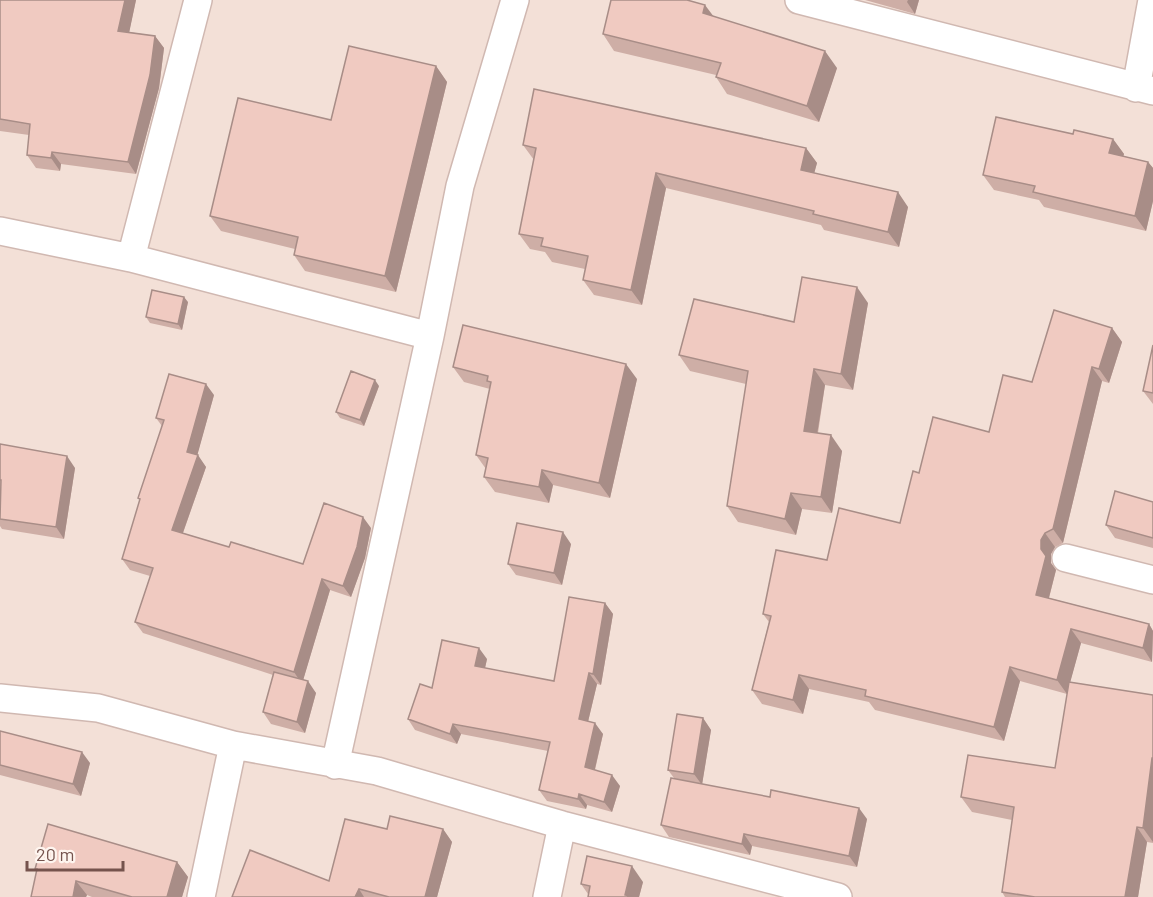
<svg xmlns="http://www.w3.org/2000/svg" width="1153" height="897" font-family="Barlow,sans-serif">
<rect width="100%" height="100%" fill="#fcf0e8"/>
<path fill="#f3e0d7" d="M0 0H1153V897H0Z"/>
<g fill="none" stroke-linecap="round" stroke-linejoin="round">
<defs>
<path id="minor" d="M799 0 1153 91
M1136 88 1152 0
M0 231 131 258 430 336
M131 258 198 0
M1066 558 1153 580
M0 698 98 708 233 745 377 771 562 825 838 897
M335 765 430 336 460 186 515 0
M201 897 233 745
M547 897 562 825"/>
</defs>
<use href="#minor" stroke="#d0b8b1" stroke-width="30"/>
<use href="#minor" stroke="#fff" stroke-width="27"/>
</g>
<path fill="#ceaea6" d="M0 0H136L129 32 155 36 164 48 159 88 136 174 61 164 60 171 36 168 27 155 29 135 0 131Z
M865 0H919L915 14Z
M603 34 837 68 819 122 727 94 716 77V75L614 51Z
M436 66 447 82 396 292 305 271 294 255 295 249 221 231 210 216 331 120Z
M1073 134 1113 139 1124 154 1123 156 1148 162 1153 168V201L1146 231 1044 207 1039 200 994 190 983 175Z
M523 145 806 148 817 163 814 173 908 207 899 247 824 230 821 225 666 188 642 305 594 295 583 280 585 269 552 262 545 252 530 249 519 234 534 160Z
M188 302 182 330 150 323 146 317Z
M868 303 853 390 825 385 818 433 842 451 832 513 802 509 796 535 738 522 727 506 746 384 690 371 679 355 794 322Z
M1112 328 1122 342 1109 383 1102 381 1063 543 1055 547 1051 554V563L1056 570 1049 598 1149 624 1153 631 1152 662 1081 643 1070 682 1153 695V843L1147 842 1138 897H1005L1002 892 1012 820 972 812 961 797 1055 768 1067 694 1020 681 1004 741 875 710 869 702 809 689 803 714 762 704 752 690 769 622 763 614 827 560 900 523 919 473 989 432 1032 382Z
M1153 345V404L1143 391Z
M453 367 637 379 610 498 553 485 549 503 495 492 484 477 486 469 476 455 490 389 464 382Z
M379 386 364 426 340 418 336 412Z
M214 395 197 455 206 467 183 533 229 547 303 564 371 528 365 558 351 597 330 590 303 680 316 693 305 733 271 724 263 712 273 675 143 633 135 622 150 576 130 570 122 559 140 501 138 498 162 426 156 418Z
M0 444 75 468 64 539 2 529 0 526Z
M1153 502V548L1115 538 1106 525Z
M571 544 562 585 516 575 508 564Z
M605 603 613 614 601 685 597 684 588 722 603 734 595 770 620 786 612 812 587 805 586 809 547 801 539 790 548 751 461 734 457 744 415 730 408 719 432 688 487 659 485 668 554 681Z
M703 718 711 730 702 784 867 819 857 867 752 846 750 855 669 837 661 825 674 778 668 770Z
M0 731 90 763 81 796 0 775Z
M387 829H443L452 842 437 897H232L329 881Z
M177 862 188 877 182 897H92L87 895 86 897H31L37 871 35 869Z
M643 882 639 897H588V894L581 884Z"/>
<path fill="#a88d87" d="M125 0H136L127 43 118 31Z
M908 0H919L915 14 907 2Z
M705 5 717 21 703 13Z
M155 36 164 48 159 88 136 174 128 162Z
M825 51 837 68 819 122 807 106Z
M436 66 447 82 396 292 385 276Z
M1113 139 1124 154 1120 168 1109 153Z
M806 148 817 163 811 185 801 170Z
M52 152 61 164 60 171 51 158Z
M1148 162 1153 168V201L1146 231 1135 216Z
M656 173 666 188 642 305 631 290Z
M898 192 908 207 899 247 888 232Z
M857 287 868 303 853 390 841 374Z
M184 297 188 302 182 330 178 324Z
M1112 328 1122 342 1109 383 1099 369Z
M626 364 637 379 610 498 599 483Z
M1092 367 1102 381 1063 543 1053 529Z
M814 369 825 385 815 447 804 431Z
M375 380 379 386 364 426 360 420Z
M206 384 214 395 196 460 198 455 206 467 180 541 172 530 187 452Z
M831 435 842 451 832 513 821 497Z
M67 456 75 468 64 539 56 527Z
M542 470 553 485 549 503 539 487Z
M791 493 802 509 796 535 785 519Z
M363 517 371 528 365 558 351 597 343 586Z
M563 532 571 544 562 585 554 573Z
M1045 533 1055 547 1051 554V563L1041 549V540Z
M1046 556 1056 570 1046 609 1036 595Z
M322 579 330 590 302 684 294 672Z
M605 603 613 614 601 685 593 674Z
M1149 624 1153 631 1152 662 1143 648Z
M1071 629 1081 643 1067 694 1057 680Z
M479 648 487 659 483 677 475 666Z
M1010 667 1020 681 1004 741 994 727Z
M589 673 597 684 586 730 579 719Z
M799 675 809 689 803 714 793 700Z
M308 681 316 693 305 733 297 722Z
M703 718 711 730 702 785 694 774Z
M595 723 603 734 593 777 585 767Z
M453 724 461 734 457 744 450 734Z
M82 752 90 763 81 796 73 784Z
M1152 758 1153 759V842L1143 828Z
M612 775 620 786 612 812 604 802Z
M579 794 587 805 586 809 578 799Z
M859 808 867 819 857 867 849 856Z
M1137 827 1147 842 1138 897H1125Z
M443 829 452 842 437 897H425Z
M744 834 752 846 750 855 742 844Z
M177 862 188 877 182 897H167Z
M632 866 643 882 639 897H627L625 895Z
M76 881 87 895 86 897H73Z
M359 889 364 897H355Z"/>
<path fill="#f0cac1" stroke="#a88d87" stroke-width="1.5" d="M0 0H125L118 31 155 36 150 75 128 162 52 152 51 158 27 155 30 124 0 119Z
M611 0H687L705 5 703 13 825 51 807 106 716 77 721 63 603 34Z
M349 46 436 66 385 276 294 255 298 237 210 216 238 98 331 120Z
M534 89 806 148 801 170 898 192 888 232 813 214 814 211 656 173 631 290 583 280 588 256 541 246 543 238 519 234 536 148 523 145Z
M996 117 1073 134 1074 130 1113 139 1109 153 1148 162 1135 216 1033 192 1035 186 983 175Z
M802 277 857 287 841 374 814 369 804 431 831 435 821 497 791 493 785 519 727 506 748 371 679 355 694 299 794 322Z
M152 290 184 297 178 324 146 317Z
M1054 310 1112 328 1099 369 1092 367 1053 529 1045 533 1041 540V549L1046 556 1036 595 1149 624 1143 648 1071 629 1057 680 1010 667 994 727 865 696 866 690 799 675 793 700 752 690 771 616 763 614 776 550 827 560 839 508 900 523 913 471 919 473 933 417 989 432 1003 375 1032 382Z
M463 325 626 364 599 483 542 470 539 487 484 477 488 458 476 455 491 382 487 381 488 376 453 367Z
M1153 345V393L1143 391Z
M351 371 375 380 360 420 336 412Z
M169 374 206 384 187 452 198 455 172 530 229 547 231 542 303 564 324 503 363 517 357 547 343 586 322 579 294 672 135 622 153 568 122 559 140 499 138 498 164 420 156 418Z
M0 444 67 456 56 527 0 519 1 480H0Z
M1115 491 1153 502V538L1106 525Z
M517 523 563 532 554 573 508 564Z
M569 597 605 603 593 674 589 673 579 719 595 723 585 767 612 775 604 802 579 794 578 799 539 790 550 742 453 724 450 734 408 719 420 684 432 688 442 640 479 648 475 666 554 681Z
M274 672 308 681 297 722 263 712Z
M1069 682 1153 695V758H1152L1143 828 1137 827 1125 897H1035L1002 892 1014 807 961 797 968 755 1055 768Z
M677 714 703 718 694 774 668 770Z
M0 731 82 752 73 784 0 765Z
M671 778 770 797 771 790 859 808 849 856 744 834 742 844 661 825Z
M390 816 443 829 425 897H389L359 889 355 897H232L250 850 329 881 345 819 387 829Z
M48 824 177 862 167 897H132L76 881 73 897H31L37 869H35Z
M587 856 632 866 625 895 635 897H588L590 886 581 884Z"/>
<path d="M27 861v9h96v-9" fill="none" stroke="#75534d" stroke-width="3"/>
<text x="36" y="861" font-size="18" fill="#75534d" stroke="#fef5ef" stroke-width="4.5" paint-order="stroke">20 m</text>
</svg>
